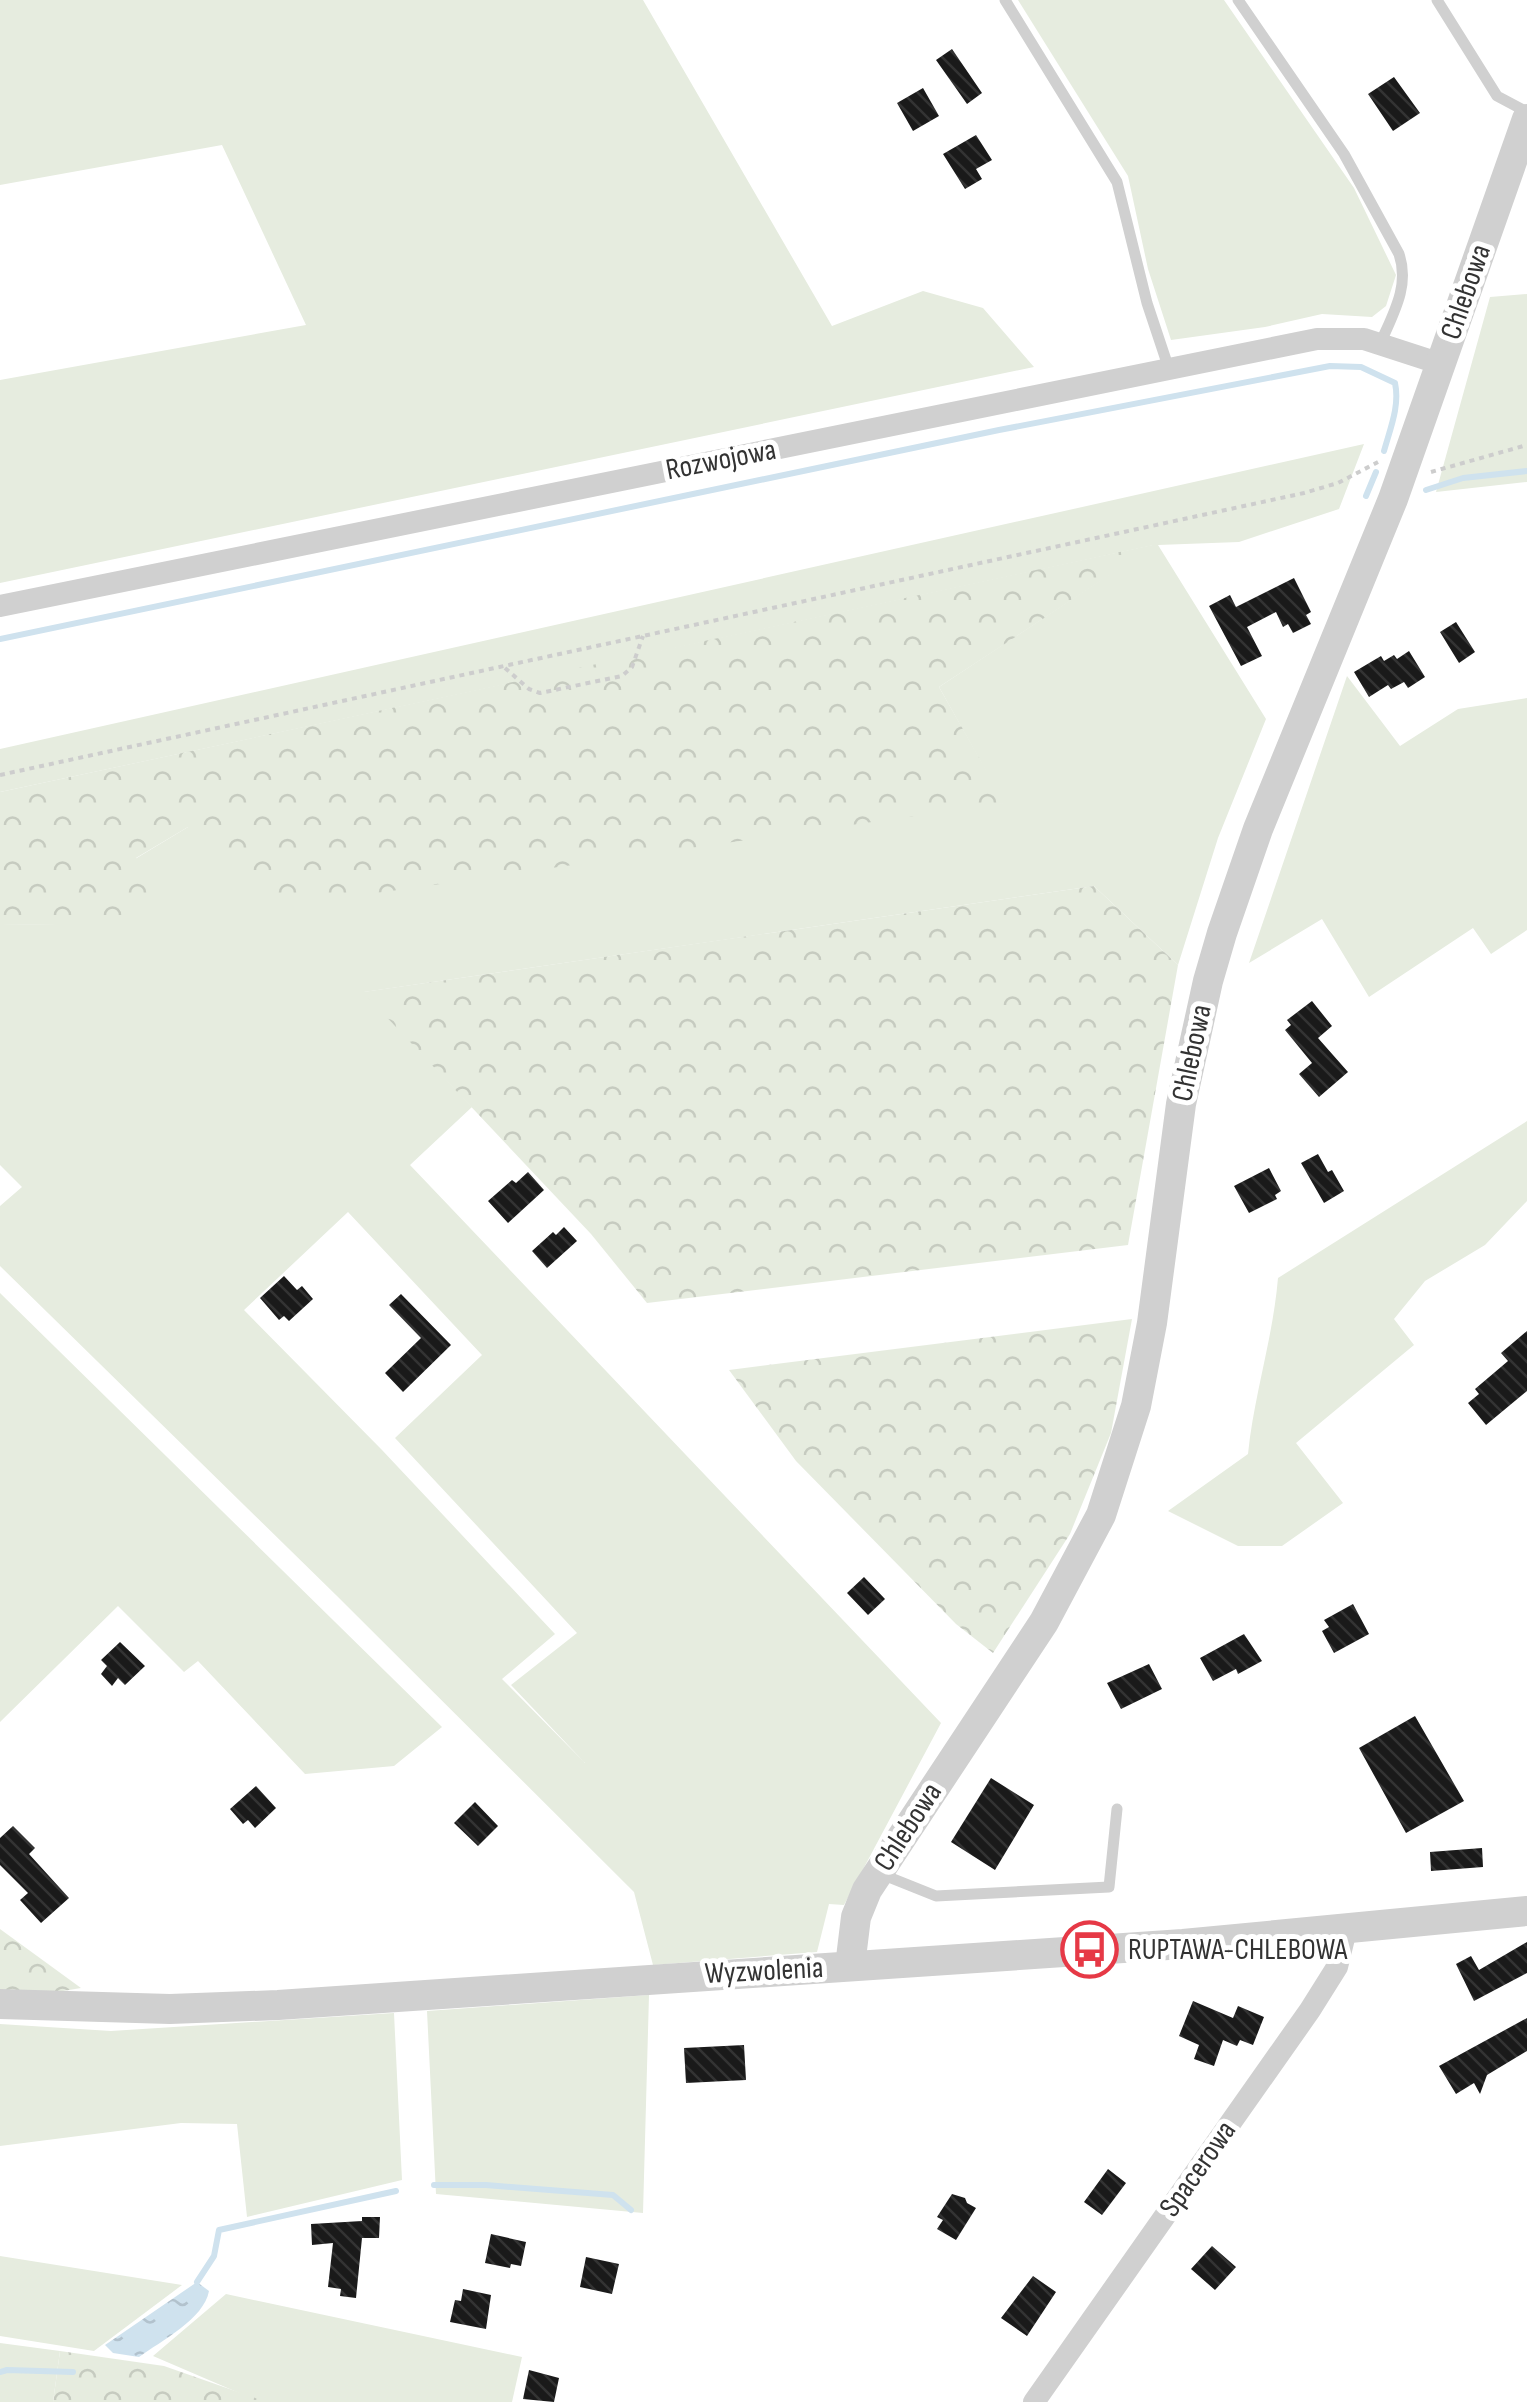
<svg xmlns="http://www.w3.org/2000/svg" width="1527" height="2402" font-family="'Sofia Sans Condensed',sans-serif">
<defs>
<pattern id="forest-crowns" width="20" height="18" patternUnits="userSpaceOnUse" patternTransform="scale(2.5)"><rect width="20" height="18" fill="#e6ecdf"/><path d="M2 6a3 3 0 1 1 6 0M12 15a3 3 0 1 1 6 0" fill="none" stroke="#c6cbc0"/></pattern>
<pattern id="water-ripples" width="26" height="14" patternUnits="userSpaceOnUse" patternTransform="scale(2.5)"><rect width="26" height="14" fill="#cfe2ee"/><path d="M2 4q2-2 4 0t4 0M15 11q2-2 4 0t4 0" fill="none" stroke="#b2c2cd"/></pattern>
<pattern id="building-back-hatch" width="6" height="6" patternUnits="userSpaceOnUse" patternTransform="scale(2.5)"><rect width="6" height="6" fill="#1a1a1a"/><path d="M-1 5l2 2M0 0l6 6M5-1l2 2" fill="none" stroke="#333"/></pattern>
</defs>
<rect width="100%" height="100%" fill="#fff"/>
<path fill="#e6ecdf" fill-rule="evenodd" d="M0 0H643L832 326 923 291 983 308 1034 367 0 583V380L306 325 222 145 0 185Z
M1018 0H1224L1354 188 1396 275 1386 306 1372 317 1322 314 1265 327 1171 340 1148 269 1128 176Z
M1527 294V482L1436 492 1490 297Z
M1364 444 1339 509 1239 542 1158 545 1266 719 1218 838 1178 965 1094 886 364 992 472 1107 410 1165 941 1723 844 1905 829 1904 817 1952 653 1965 634 1892 336 1595 0 1266V1206L22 1187 0 1165V924L113 925 135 859 188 827 1004 803 939 687 1154 545 633 657 629 664 525 680 0 792V749ZM348 1212 482 1355 395 1438 577 1633 511 1685 585 1763 502 1679 555 1634 382 1450 244 1310Z
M1347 676 1400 746 1458 709 1527 698V930L1491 954 1473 928 1369 997 1322 919 1249 963Z
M1527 1121V1201L1485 1245 1425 1281 1394 1319 1414 1345 1296 1443 1343 1503 1282 1546H1238L1168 1511 1248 1454C1254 1395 1273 1338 1278 1278Z
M0 1293 442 1727 394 1766 305 1774 198 1661 184 1672 118 1606 0 1722Z
M649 1995 643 2213 436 2194 427 2011Z
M394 2013 402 2180 247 2217 237 2124 181 2123 0 2146V2024L111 2031Z
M0 2256 182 2285 94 2351 0 2336Z
M226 2294 522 2357 512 2402H260L153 2356Z
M0 2343 60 2351 53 2402H0Z"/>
<path fill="url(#forest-crowns)" d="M1157 544 939 687 1005 803 279 907 188 827 136 858 163 896 113 926 0 924V792Z
M1094 886 1178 965 1128 1245 647 1303 591 1234 363 992Z
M1132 1319 1111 1433 1070 1534 993 1653 956 1624 796 1461 729 1370Z
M0 1929 81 1988 27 1997 0 1996Z
M60 2351 164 2366 267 2402H53Z"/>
<path fill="url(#water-ripples)" d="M197 2282 209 2291C204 2319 161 2341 139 2357L113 2353 105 2345Z"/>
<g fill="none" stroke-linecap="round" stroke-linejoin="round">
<path stroke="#cfe2ee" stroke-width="6" d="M1426 490 1463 478 1527 471
M1366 496 1376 472
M0 639 999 430 1330 366 1361 367 1395 383C1400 406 1390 429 1384 451
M434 2185H486L613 2195 631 2210
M197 2282 214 2256 219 2230 396 2191
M0 2372 7 2370 73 2372"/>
</g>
<path fill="url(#building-back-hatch)" d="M952 49 982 93 967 104 936 60Z
M1394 77 1420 113 1393 131 1368 94Z
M923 88 939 116 913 131 897 103Z
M976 135 992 160 976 169 982 179 965 189 943 154Z
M1294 578 1311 612 1306 615 1311 624 1293 633 1288 624 1283 627 1276 612 1247 627 1262 656 1241 666 1209 606 1230 595 1236 607Z
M1456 622 1475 652 1459 663 1440 632Z
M1409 651 1425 677 1408 688 1404 682 1391 689 1388 685 1369 697 1354 672 1381 656 1384 661 1394 655 1397 659Z
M1312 1001 1332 1026 1318 1038 1348 1072 1319 1097 1299 1074 1312 1063 1285 1030 1291 1025 1287 1020Z
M1318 1154 1328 1172 1332 1170 1344 1191 1324 1203 1301 1163Z
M1269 1168 1281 1191 1275 1195 1277 1199 1249 1213 1234 1186Z
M528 1172 544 1190 508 1223 488 1201 512 1180 516 1183Z
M564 1227 577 1241 547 1268 532 1251 553 1232 556 1235Z
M284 1276 297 1290 302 1286 313 1299 289 1321 284 1316 279 1320 260 1298Z
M401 1294 451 1345 403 1392 385 1373 421 1338 389 1305Z
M1527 1331V1391L1486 1425 1468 1403 1479 1394 1475 1389 1508 1361 1501 1353Z
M864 1577 885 1599 868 1615 847 1593Z
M1353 1604 1369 1634 1334 1653 1322 1631 1329 1627 1324 1620Z
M1244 1634 1262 1661 1238 1674 1236 1669 1213 1681 1200 1658Z
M120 1642 145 1666 125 1685 118 1678 112 1686 101 1674 107 1666 101 1660Z
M1149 1664 1162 1689 1121 1709 1107 1683Z
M1415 1716 1464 1801 1406 1833 1359 1748Z
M991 1778 1034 1805 995 1870 951 1842Z
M256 1786 276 1808 255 1828 248 1820 243 1824 230 1809Z
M475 1802 498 1826 478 1846 454 1823Z
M13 1826 35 1848 29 1854 69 1898 41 1923 20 1900 28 1893 0 1865V1838Z
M1482 1848 1483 1867 1431 1871 1430 1852Z
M1527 1942V1973L1474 2001 1456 1964 1471 1956 1479 1970Z
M1193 2001 1233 2018 1238 2006 1264 2017 1253 2045 1240 2040 1237 2046 1223 2040 1214 2066 1194 2059 1199 2045 1179 2036Z
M1527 2018V2051L1487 2075 1480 2094 1474 2083 1456 2094 1439 2066Z
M744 2045 746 2080 686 2083 684 2048Z
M1108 2169 1126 2183 1102 2215 1084 2202Z
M952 2194 965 2198 967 2203 976 2208 956 2240 937 2229 943 2220 937 2217Z
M362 2217H380L379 2238H362L356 2298 340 2296 341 2289 328 2287 333 2243 312 2245 311 2224 362 2221Z
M491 2234 526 2242 521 2266 511 2264 510 2268 485 2263Z
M1212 2246 1236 2267 1215 2290 1191 2269Z
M586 2257 619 2264 612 2294 580 2287Z
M1033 2276 1056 2292 1027 2336 1001 2318Z
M463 2289 491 2295 486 2329 450 2322 455 2300 461 2301Z
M529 2370 559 2378 554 2402 523 2399Z"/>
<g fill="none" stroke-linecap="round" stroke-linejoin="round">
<path stroke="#cdcdcd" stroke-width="4" stroke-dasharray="5 5" stroke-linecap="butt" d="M1431 472 1527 445
M505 668 529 689 540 693 622 676 632 667 643 636
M0 775 1304 493 1338 483 1378 462"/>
<path stroke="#d0d0d0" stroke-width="11" d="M1005 0 1117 182 1147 303 1169 369
M1238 0 1344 154 1399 254C1410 286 1393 314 1380 344
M1437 0 1497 96 1527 112
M881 1874 936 1896 1109 1887 1117 1809"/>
<path stroke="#d0d0d0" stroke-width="22" d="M0 606 1317 339H1364L1441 364
M1034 2402 1310 2010 1337 1967 1346 1930"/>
<path stroke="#d0d0d0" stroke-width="30" d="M850 1966 856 1917 867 1890 1044 1622 1101 1515 1136 1406 1152 1323 1181 1104 1208 981 1222 933 1258 829 1393 499 1527 119
M0 2004 170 2009 278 2005 1183 1944 1527 1911"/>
</g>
<defs>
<symbol id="bus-ring" viewBox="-11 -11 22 22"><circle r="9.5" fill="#fff" stroke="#e63946" stroke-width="1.5"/><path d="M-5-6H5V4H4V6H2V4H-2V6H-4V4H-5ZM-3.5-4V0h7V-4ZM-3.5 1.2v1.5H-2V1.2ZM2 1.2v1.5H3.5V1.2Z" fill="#e63946"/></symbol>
</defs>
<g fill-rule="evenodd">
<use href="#bus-ring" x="1058" y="1918" width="63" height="63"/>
</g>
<g text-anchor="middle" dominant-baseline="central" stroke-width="10" stroke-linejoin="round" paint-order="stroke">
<g font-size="30" fill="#333" stroke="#fff">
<text transform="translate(1466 292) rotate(-71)">Chlebowa</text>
<text transform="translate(721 460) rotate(-11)">Rozwojowa</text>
<text transform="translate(1192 1053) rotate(-78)">Chlebowa</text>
<text transform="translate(908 1827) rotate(-57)">Chlebowa</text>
<text transform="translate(764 1971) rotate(-3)">Wyzwolenia</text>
<text transform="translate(1198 2169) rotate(-55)">Spacerowa</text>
</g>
<g font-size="30" fill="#333" stroke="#fff" text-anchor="start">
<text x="1128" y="1950">RUPTAWA-CHLEBOWA</text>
</g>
</g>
</svg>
